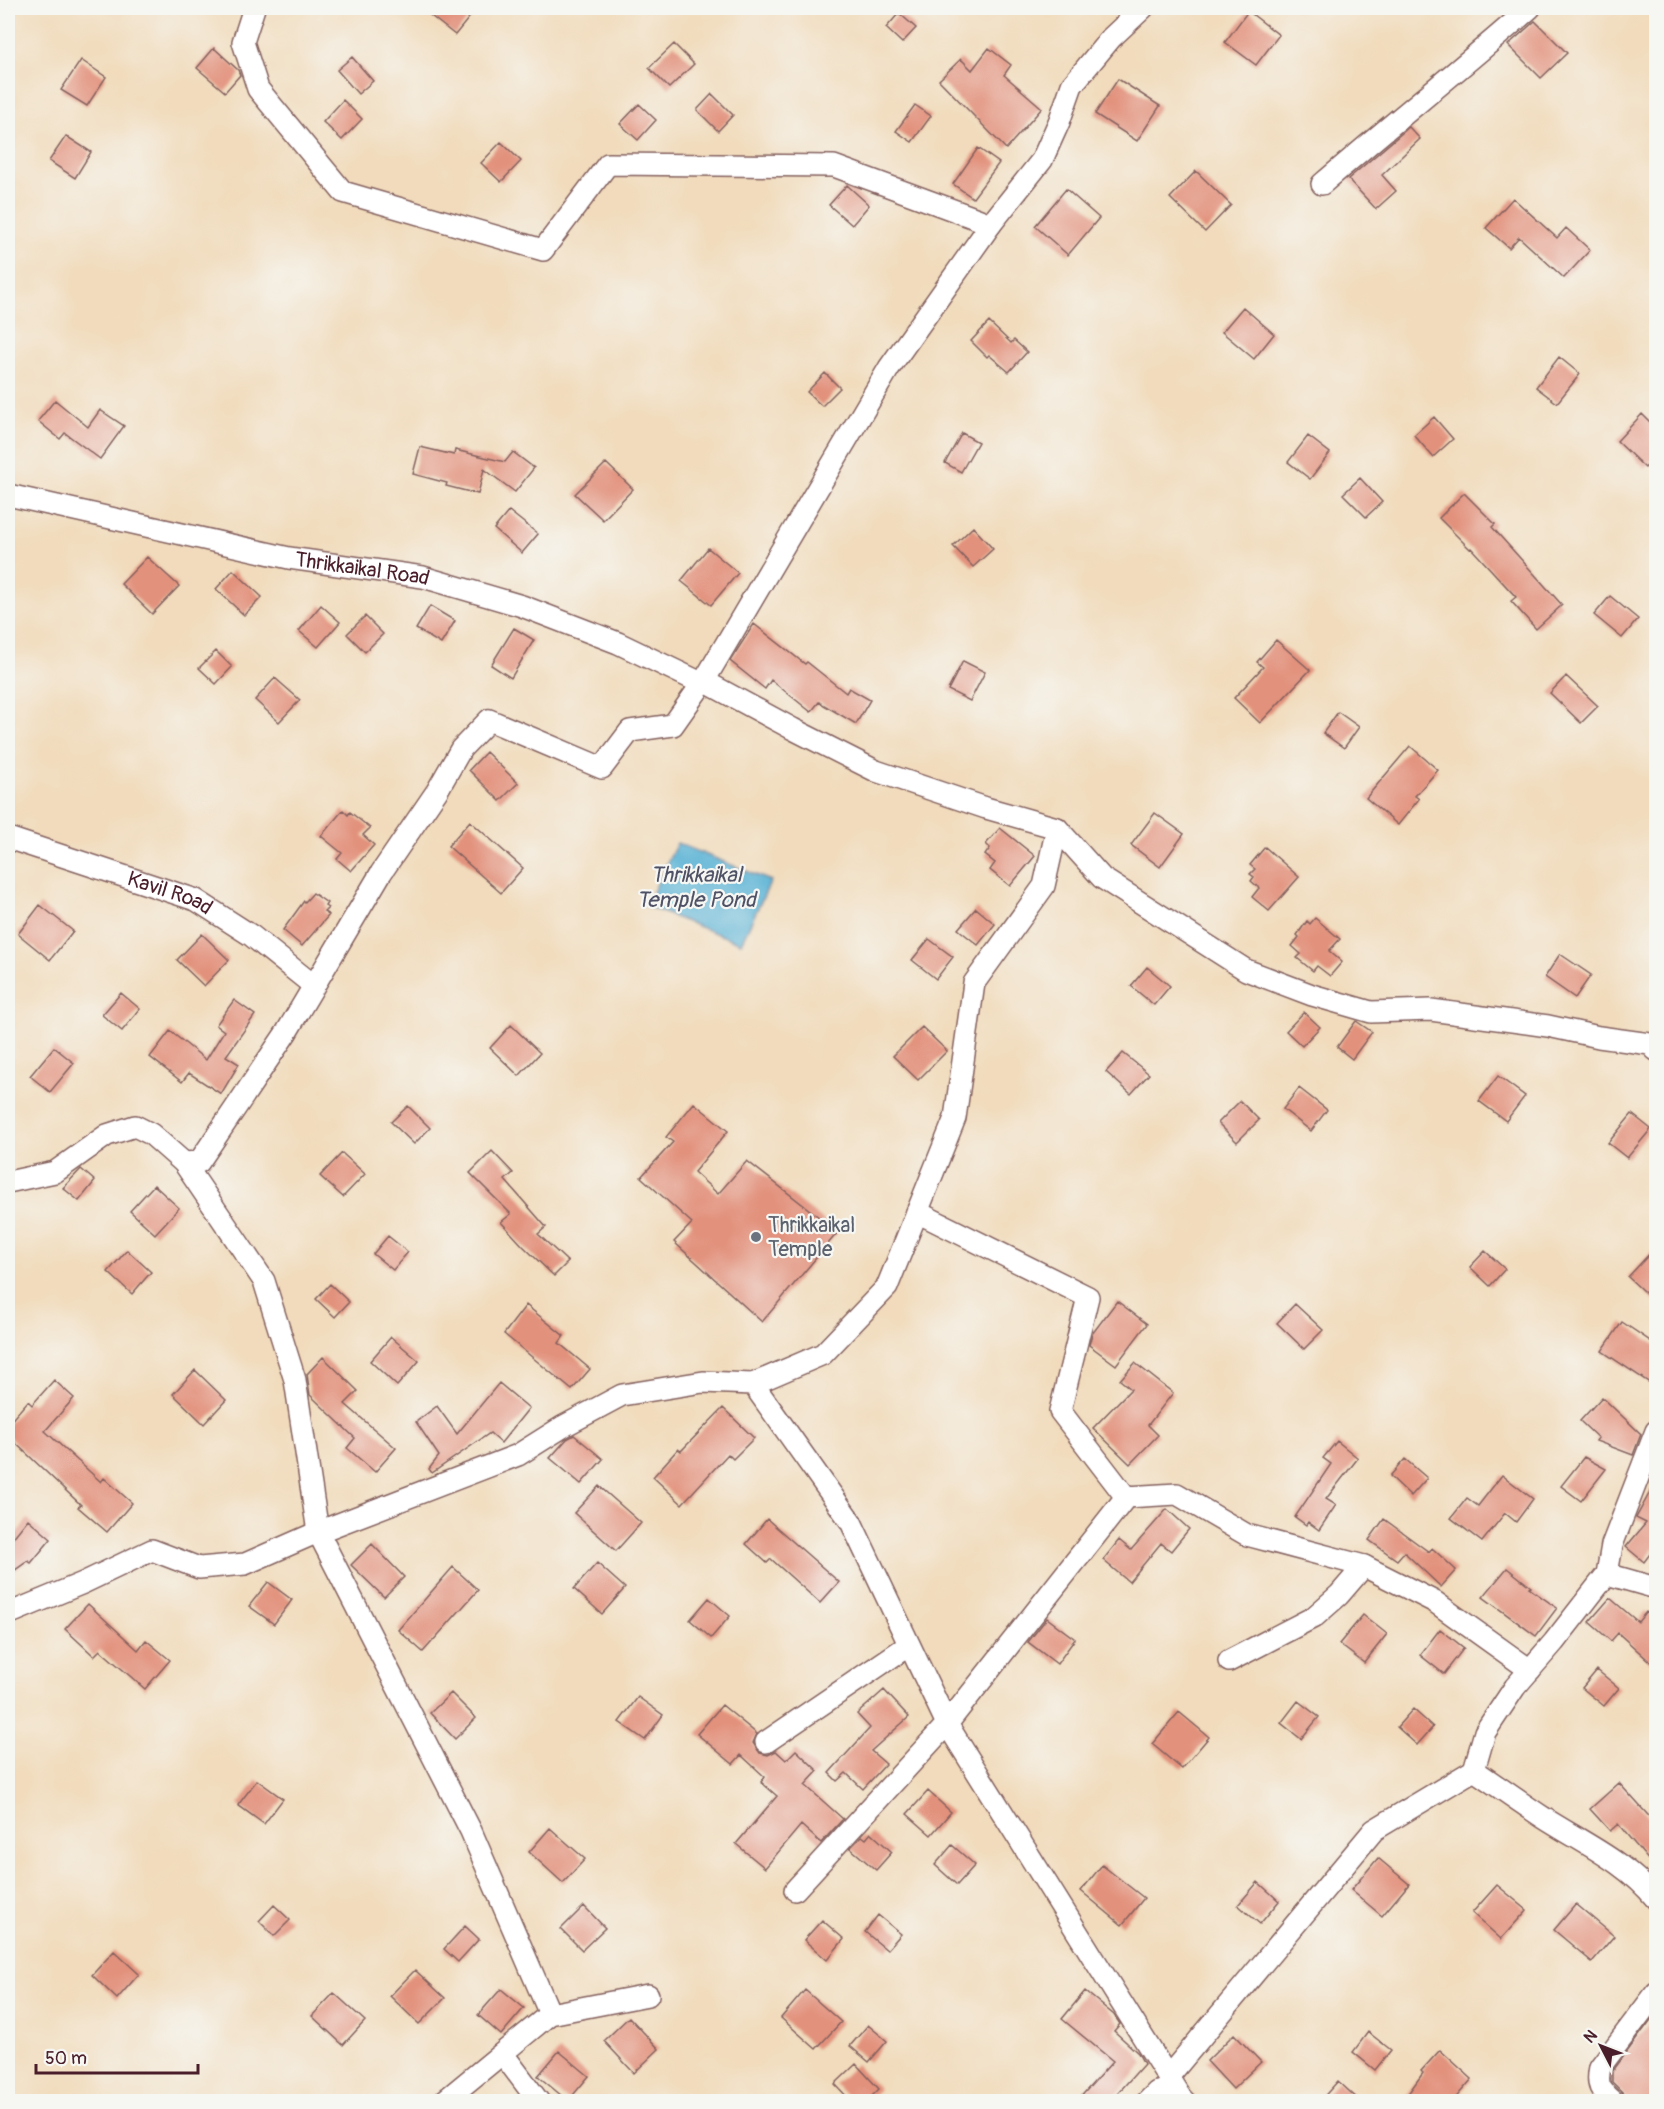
<svg xmlns="http://www.w3.org/2000/svg" width="1664" height="2109" font-family="Pangolin,sans-serif">
<rect width="100%" height="100%" fill="#f6f6f2"/>
<filter id="ink" filterUnits="userSpaceOnUse"><feTurbulence type="fractalNoise" baseFrequency=".0167" numOctaves="2"/><feDisplacementMap in="SourceGraphic" scale="12" xChannelSelector="R" yChannelSelector="G"/><feConvolveMatrix kernelMatrix="1 2 1 2 8 2 1 2 1" color-interpolation-filters="sRGB"/></filter>
<filter id="wash" filterUnits="userSpaceOnUse"><feTurbulence type="fractalNoise" baseFrequency=".008" numOctaves="4" result="noise"/><feDisplacementMap in="SourceGraphic" scale="24" xChannelSelector="R" yChannelSelector="G"/><feGaussianBlur stdDeviation="1.35" result="paint"/><feColorMatrix in="noise" values="0 0 0 0 0 0 0 0 0 0 0 0 0 0 0 0 0 1.4 0 .05"/><feComposite in="paint" operator="in"/></filter>
<g filter="url(#wash)">
<rect width="100%" height="100%" fill="#f1dbbc"/>
<path fill="#57b1d4" stroke="#506880" stroke-width="1.5" d="M677 843 771 881 741 943 646 906Z"/>
<g id="blocks">
<path fill="#e2917c" d="M421 8H477L455 35Z
M1248 11 1279 35 1256 65 1225 42Z
M899 13 916 28 902 43 886 28Z
M1535 21 1567 53 1541 78 1508 45Z
M674 44 694 64 669 88 649 68Z
M214 48 238 70 240 75 225 92 197 68Z
M989 48 1011 65 1004 75 1042 108 1006 149 939 80 961 59 972 70Z
M352 57 373 81 358 94 337 70Z
M81 60 106 77 87 106 61 90Z
M1118 79 1160 106 1137 141 1095 114Z
M712 94 733 115 718 131 697 110Z
M343 100 362 119 342 140 323 122Z
M639 104 656 120 638 140 620 124Z
M915 105 931 116 912 142 896 131Z
M1409 127 1420 139 1382 175 1396 191 1376 209 1348 179Z
M66 136 91 152 75 178 49 161Z
M501 142 521 161 501 182 481 163Z
M978 148 999 163 973 198 953 184Z
M1196 171 1231 205 1205 232 1170 198Z
M847 185 869 205 852 225 829 205Z
M1066 189 1099 218 1068 255 1035 226Z
M1513 198 1557 238 1566 228 1590 250 1564 278 1519 237 1509 248 1486 228Z
M1243 307 1274 334 1254 359 1222 332Z
M989 322 1011 343 1014 340 1027 352 1009 372 989 355 987 357 971 341Z
M1559 357 1580 374 1557 403 1536 387Z
M825 373 840 388 822 406 807 392Z
M55 400 88 427 100 410 124 426 100 459 65 433 60 439 38 421Z
M1642 414 1656 428V456L1645 468 1617 441Z
M1434 417 1453 439 1433 457 1414 435Z
M962 433 978 442 961 472 945 463Z
M1308 436 1330 453 1310 479 1288 462Z
M420 447 454 455 455 450 505 462 513 452 534 468 515 492 484 469 478 494 446 486 447 483 413 474Z
M606 463 633 489 603 520 575 494Z
M1360 478 1382 502 1366 517 1343 494Z
M1464 493 1495 524 1492 527 1562 605 1536 629 1511 601 1516 597 1471 548 1470 549 1439 518Z
M509 511 538 534 522 553 494 529Z
M973 527 993 549 973 567 953 546Z
M708 548 738 573 711 605 681 581Z
M147 557 179 586 152 614 121 584Z
M233 570 262 597 244 615 216 589Z
M1610 596 1638 619 1622 638 1594 615Z
M321 605 340 622 318 647 299 631Z
M430 606 455 621 441 644 416 629Z
M365 616 383 634 365 652 347 634Z
M754 624 805 664 807 662 846 693 849 688 870 700 856 724 819 702 811 712 771 680 765 689 730 661Z
M514 628 534 640 511 678 491 665Z
M1276 640 1310 670 1260 723 1234 698 1263 667 1257 662Z
M216 651 232 667 216 684 199 668Z
M963 661 985 672 970 701 948 690Z
M1566 676 1598 706 1581 723 1550 693Z
M275 678 300 700 279 722 255 700Z
M1338 712 1359 727 1344 748 1323 733Z
M1410 746 1438 770 1415 796 1419 799 1398 825 1366 798Z
M486 752 518 783 500 801 469 770Z
M343 810 348 815 350 812 370 828 363 835 374 845 351 871 337 859 342 853 321 836Z
M1155 813 1184 834 1160 867 1131 845Z
M470 821 523 868 501 893 448 846Z
M1000 828 1035 856 1010 886 990 870 995 863 985 855 990 848 986 844Z
M1265 847 1299 877 1269 911 1252 897 1259 888 1251 881 1254 877 1250 874 1255 869 1250 865Z
M313 893 327 903 325 906 328 908 324 912 329 915 302 946 283 930 304 901 305 902Z
M40 905 73 931 50 960 18 934Z
M976 908 995 924 978 945 958 929Z
M1315 918 1340 939 1329 951 1342 962 1330 976 1317 966 1313 971 1297 958 1301 954 1292 946 1299 937 1297 935 1307 921 1310 924Z
M202 934 229 960 204 986 177 960Z
M929 939 953 957 936 979 912 960Z
M1560 954 1591 975 1575 998 1545 977Z
M1147 967 1170 986 1154 1005 1131 986Z
M121 993 140 1009 122 1031 102 1015Z
M234 1000 255 1015 226 1056 239 1064 221 1094 189 1073 182 1082 150 1057 170 1031 206 1060 224 1031 216 1025Z
M1304 1012 1320 1027 1302 1046 1286 1031Z
M1356 1021 1372 1032 1352 1059 1337 1047Z
M511 1025 540 1053 519 1076 490 1048Z
M922 1027 947 1051 918 1080 893 1056Z
M54 1047 74 1063 50 1092 30 1076Z
M1123 1053 1149 1074 1131 1094 1106 1072Z
M1498 1076 1525 1096 1506 1121 1479 1101Z
M1299 1088 1327 1110 1311 1131 1283 1109Z
M1240 1101 1259 1120 1237 1142 1218 1123Z
M694 1103 728 1131 694 1172 718 1194 747 1161 838 1232 762 1322 674 1242 692 1223 641 1177 673 1142 666 1137Z
M408 1106 430 1128 414 1144 391 1122Z
M1632 1114 1651 1129 1627 1158 1608 1143Z
M492 1151 513 1173 505 1180 546 1227 538 1234 568 1262 554 1276 523 1246 501 1222 511 1214 470 1173Z
M342 1153 365 1174 343 1197 320 1176Z
M81 1169 95 1181 79 1201 63 1188Z
M154 1185 179 1208 155 1234 130 1211Z
M388 1236 408 1252 393 1270 373 1254Z
M1656 1247V1303L1628 1277Z
M127 1250 151 1272 132 1294 108 1272Z
M1485 1251 1505 1269 1490 1286 1470 1267Z
M330 1284 349 1302 335 1317 316 1299Z
M1117 1301 1147 1324 1116 1365 1089 1345 1092 1334Z
M1295 1304 1323 1330 1304 1349 1277 1323Z
M526 1305 564 1336 559 1343 590 1369 572 1390 504 1334Z
M1622 1322 1656 1345V1387L1602 1351Z
M391 1337 419 1361 397 1386 370 1361Z
M323 1357 358 1391 345 1404 396 1448 375 1472 347 1448 355 1438 310 1395 307 1374Z
M1135 1363 1173 1393 1148 1425 1158 1435 1130 1464 1093 1428 1131 1389 1120 1380Z
M195 1370 226 1400 204 1424 173 1394Z
M54 1380 74 1398 45 1431 101 1482 104 1478 132 1503 107 1532 78 1507 81 1505 8 1436V1424L28 1401 32 1405Z
M499 1383 529 1408 501 1443 490 1433 432 1473 429 1469 439 1456 416 1422 437 1406 457 1434Z
M1602 1397 1641 1434 1633 1455 1596 1441 1598 1438 1580 1421Z
M723 1408 754 1438 733 1459 728 1454 682 1504 653 1477 678 1449 681 1451Z
M574 1435 603 1459 581 1484 550 1458 567 1439Z
M1337 1441 1358 1458 1326 1499 1336 1505 1319 1530 1308 1522 1306 1525 1295 1517 1331 1464 1323 1458Z
M1584 1457 1606 1469 1581 1501 1561 1486Z
M1405 1459 1427 1478 1411 1496 1390 1476Z
M1502 1475 1533 1499 1516 1522 1505 1513 1482 1542 1451 1518 1467 1498 1478 1506Z
M1656 1481V1546L1644 1562 1626 1547 1646 1523 1636 1518Z
M599 1486 641 1523 616 1551 574 1513Z
M1167 1509 1189 1529 1171 1551 1161 1543 1129 1582 1103 1560 1119 1540 1131 1550Z
M28 1519 51 1539 31 1563 28 1561 8 1575V1544Z
M767 1519 839 1582 820 1603 771 1559 767 1563 746 1544Z
M1384 1519 1429 1552 1432 1548 1456 1570 1441 1587 1404 1552 1397 1560 1369 1540Z
M372 1544 404 1577 384 1597 351 1565Z
M597 1563 625 1588 602 1614 574 1589Z
M453 1567 478 1590 423 1652 398 1630Z
M1507 1568 1531 1587 1529 1588 1557 1608 1536 1636 1483 1597Z
M268 1582 292 1600 274 1624 249 1606Z
M709 1598 730 1616 711 1638 690 1620Z
M1610 1598 1638 1622 1646 1612 1656 1620V1667L1618 1633 1611 1641 1589 1622Z
M88 1604 138 1650 146 1640 170 1660 145 1689 100 1650 94 1656 65 1629Z
M1363 1615 1387 1634 1364 1663 1339 1644Z
M1047 1618 1075 1639 1057 1664 1028 1642Z
M1440 1629 1464 1648 1444 1674 1420 1655Z
M1597 1670 1619 1688 1604 1706 1582 1688Z
M884 1690 909 1717 871 1751 886 1764 863 1789 846 1773 837 1781 829 1773 870 1728 857 1714Z
M451 1693 476 1718 455 1739 430 1713Z
M638 1697 663 1715 645 1740 619 1722Z
M1298 1701 1319 1717 1301 1739 1281 1723Z
M722 1705 757 1734 753 1743 760 1753 768 1755 776 1751 786 1760 796 1750 818 1771 805 1785 843 1819 821 1843 801 1825 765 1868 736 1844 777 1796 761 1782 765 1777 741 1755 733 1764 697 1734Z
M1413 1709 1433 1727 1417 1745 1397 1727Z
M1179 1712 1209 1737 1182 1769 1152 1744Z
M257 1780 283 1799 264 1824 238 1805Z
M1619 1783 1656 1824V1869L1618 1824 1610 1831 1590 1809Z
M928 1791 951 1812 931 1835 907 1814Z
M550 1828 585 1859 563 1883 529 1852Z
M871 1833 892 1852 876 1870 850 1848 862 1836 866 1839Z
M952 1845 975 1865 957 1885 935 1865Z
M1378 1858 1409 1884 1382 1916 1351 1890Z
M1102 1865 1144 1898 1122 1925 1081 1891Z
M1258 1882 1279 1901 1260 1924 1238 1905Z
M1497 1885 1527 1910 1501 1939 1472 1913Z
M1576 1904 1614 1936 1592 1962 1554 1930Z
M274 1905 290 1920 274 1936 259 1921Z
M584 1906 605 1928 582 1950 561 1929Z
M878 1915 901 1934 887 1950 865 1932Z
M822 1920 844 1939 827 1960 804 1940Z
M465 1926 479 1939 458 1962 444 1949Z
M114 1951 139 1974 117 1999 92 1975Z
M415 1970 445 1998 419 2024 390 1996Z
M501 1989 524 2008 501 2035 478 2015Z
M805 1990 841 2022 816 2049 781 2018Z
M1085 1991 1114 2015 1120 2024 1114 2031 1138 2053 1144 2064 1110 2102H1076L1113 2061 1062 2019Z
M334 1993 365 2021 343 2045 312 2016Z
M1656 2013V2092L1649 2102H1626L1623 2093 1612 2082V2072Z
M629 2017 659 2049 634 2073 604 2041Z
M868 2025 887 2041 869 2062 850 2046Z
M1368 2032 1391 2050 1375 2070 1353 2052Z
M1234 2034 1261 2062 1233 2089 1207 2061Z
M1440 2050 1472 2079 1452 2102H1402L1423 2073 1421 2071Z
M559 2051 589 2076 568 2101 538 2076Z
M856 2064 879 2089 866 2102H852L835 2084Z
M1338 2081 1361 2102H1319Z"/>
</g>
</g>
<g filter="url(#ink)">
<use href="#blocks" fill-opacity="0" stroke="#84615e" stroke-width="1.5"/>
<g fill="none" stroke-linecap="round" stroke-linejoin="round">
<defs>
<g id="minor">
<path d="M254 8 243 42 258 89 343 192 543 250 608 164 834 166 991 224"/>
<path d="M1322 184C1391 124 1462 68 1530 8"/>
<path id="s1" d="M8 495 289 558 423 577 522 606 618 643 697 681H704L793 729 876 771 986 808 1057 828 1102 878 1246 970 1312 995 1371 1012 1431 1010 1548 1026 1599 1037 1650 1044 1656 1050"/>
<path id="s2" d="M8 838 196 900 252 936 313 985"/>
<path d="M184 1163 199 1162 286 1033 381 873 437 791 461 749 489 720 602 768 630 731 673 725 704 681 889 368 991 224 1042 160 1059 122 1072 85 1111 38 1143 8"/>
<path d="M8 1182 55 1172 107 1135 135 1126 151 1134 184 1163 264 1281 295 1380 318 1532 471 1831 550 2014"/>
<path d="M917 1212 1088 1297 1060 1411 1126 1497 947 1724 1181 2098"/>
<path d="M753 1384 823 1354 887 1287 955 1118 974 983 1044 886 1057 828"/>
<path d="M1656 1431 1612 1545 1607 1574 1554 1642 1515 1687 1485 1732 1474 1770C1497 1786 1520 1802 1544 1818 1583 1843 1626 1862 1656 1899"/>
<path d="M1126 1497 1177 1494 1247 1535 1364 1566"/>
<path d="M1607 1574 1656 1588"/>
<path d="M8 1614 83 1583 152 1550 199 1568 245 1564 318 1532 518 1455 564 1426 622 1395 703 1382 753 1384 851 1522 947 1724 795 1890"/>
<path d="M1229 1661 1314 1617 1339 1595 1364 1566 1435 1602 1530 1670"/>
<path d="M766 1742 909 1645"/>
<path d="M503 2054 539 2102"/>
<path d="M1168 2077 1374 1830 1474 1770"/>
<path d="M443 2102 550 2014 648 1995"/>
<path d="M1147 2102 1157 2092 1181 2098 1185 2102"/>
<path d="M1614 2102C1600 2090 1596 2086 1600 2067L1656 1993"/>
</g>
</defs>
<use href="#minor" stroke="#84615e" stroke-width="24"/>
<use href="#minor" stroke="#fff" stroke-width="21"/>
</g>
</g>
<circle fill="#6b7280" stroke="#f6f6f2" stroke-width="2" cx="756" cy="1237" r="6"/>
<g text-anchor="middle" dominant-baseline="central" stroke-width="4.5" stroke-linejoin="round" paint-order="stroke">
<g font-size="21" fill="#4a1f2b" stroke="#f6f6f2">
<text stroke="none"><textPath href="#s1" startOffset="362">Thrikkaikal Road</textPath></text>
<text stroke="none"><textPath href="#s2" startOffset="171">Kavil Road</textPath></text>
</g>
<g font-size="21" fill="#5b616d" stroke="#f6f6f2" text-anchor="start">
<text x="768" y="1225">Thrikkaikal<tspan x="768" dy="24">Temple</tspan></text>
</g>
<g font-size="22" font-style="italic" fill="#4f5266" stroke="#f6f6f2">
<text x="696" y="875">Thrikkaikal<tspan x="696" dy="25">Temple Pond</tspan></text>
</g>
</g>
<rect width="1664" height="2109" fill="none" stroke="#f6f6f2" stroke-width="30"/>
<g transform="translate(1601 2046) rotate(312)" stroke="#f6f6f2" stroke-width="4.5" paint-order="stroke">
<path d="M0-4.5L10 22L0 15L-10 22Z" fill="#4a1f2b"/>
<text y="-9" font-size="16" font-weight="bold" text-anchor="middle" fill="#4a1f2b">N</text>
</g>
<path d="M36 2064v9h162v-9" fill="none" stroke="#4a1f2b" stroke-width="3"/>
<text x="45" y="2064" font-size="18" fill="#4a1f2b" stroke="#f6f6f2" stroke-width="4.5" paint-order="stroke">50 m</text>
</svg>
